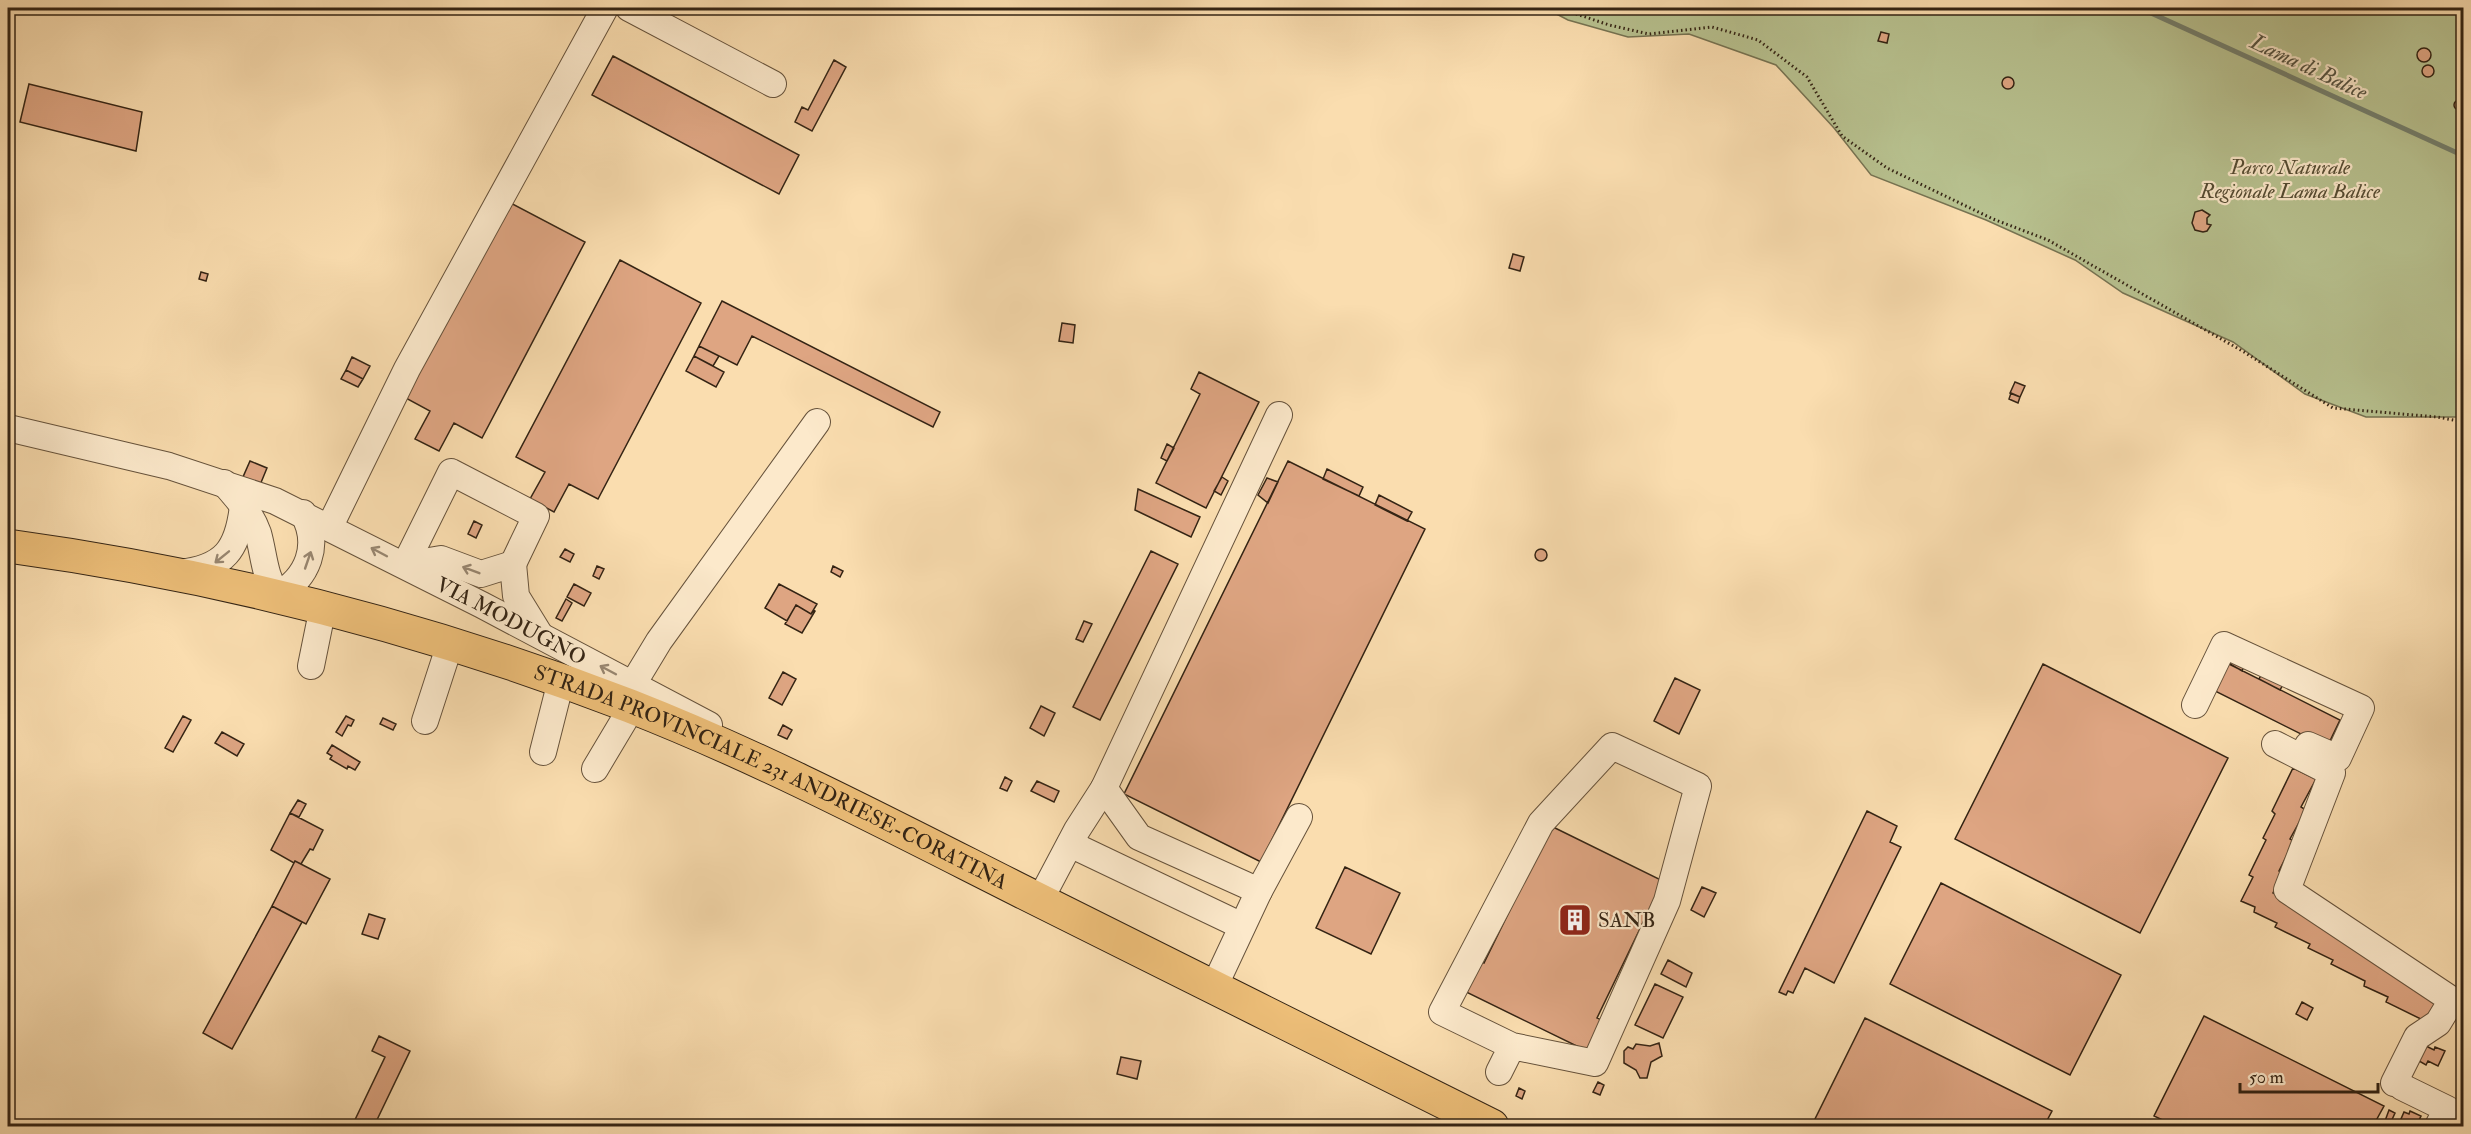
<svg xmlns="http://www.w3.org/2000/svg" width="2471" height="1134" font-family="'IM FELL Double Pica',serif">
<rect width="100%" height="100%" fill="#faddaf"/>
<filter id="stains"><feTurbulence type="fractalNoise" baseFrequency=".00333" numOctaves="4"/><feColorMatrix values="0 0 0 0 .2 0 0 0 0 .09 0 0 0 0 .02 0 0 0 .5 -.17"/></filter>
<radialGradient id="worn" r=".72"><stop offset=".6" stop-color="#630" stop-opacity="0"/><stop offset="1" stop-color="#630" stop-opacity=".3"/></radialGradient>
<path fill="#b8c290" stroke="#767352" stroke-width="1.5" d="M1545 8H2463V417H2366L2305 394 2233 342 2123 293 2075 260 1986 220 1871 175 1834 128 1776 65 1689 34 1628 37 1568 20Z"/>
<g fill="none" stroke-linecap="round" stroke-linejoin="round">
<path stroke="#747f6d" stroke-width="5" d="M2140 8 2464 156"/>
</g>
<path fill="#dea582" stroke="#342414" stroke-width="1.5" d="M1881 32 1889 34 1887 43 1878 41Z
M2417 55a7 7 0 1 1 14 0a7 7 0 1 1-14 0Z
M613 56 799 155 779 194 592 95Z
M834 60 846 67 812 131 795 122 802 107 808 110Z
M2422 71a6 6 0 1 1 12 0a6 6 0 1 1-12 0Z
M2002 83a6 6 0 1 1 12 0a6 6 0 1 1-12 0Z
M29 84 142 112 136 151 20 122Z
M2454 105a5 5 0 1 1 10 0a5 5 0 1 1-10 0Z
M505 200 585 242 482 438 454 423 439 451 415 439 430 411 402 396Z
M2202 210 2210 215 2207 218V224L2211 225 2207 231 2203 232 2195 230 2192 223 2195 212Z
M1513 254 1524 257 1520 271 1509 268Z
M620 260 701 303 598 499 569 484 554 512 530 499 545 472 516 457Z
M201 272 208 274 206 281 199 279Z
M722 301 940 412 933 427 752 336 737 365 699 346Z
M1062 323 1075 325 1073 343 1059 341Z
M699 346 719 356 713 366 694 356Z
M694 356 724 372 716 387 686 371Z
M352 357 370 366 363 379 346 370Z
M346 370 363 379 358 387 341 379Z
M1199 372 1259 402 1206 508 1156 483 1200 394 1191 389Z
M2015 382 2025 386 2020 397 2010 393Z
M2011 393 2020 397 2018 403 2009 399Z
M1167 444 1174 448 1167 461 1161 458Z
M250 461 267 468 260 485 243 477Z
M1288 461 1425 529 1261 862 1124 794Z
M1327 469 1363 487 1359 496 1323 479Z
M1222 477 1228 481 1221 495 1214 491Z
M1267 478 1278 482 1268 503 1258 495Z
M1138 489 1200 517 1191 537 1135 510Z
M1379 495 1412 512 1407 521 1375 505Z
M474 521 482 525 476 538 468 534Z
M1535 555a6 6 0 1 1 12 0a6 6 0 1 1-12 0Z
M565 549 574 554 570 562 560 557Z
M1151 551 1178 564 1100 720 1073 707Z
M597 566 604 569 599 579 593 576Z
M833 566 843 571 840 577 831 572Z
M574 584 591 593 584 606 567 597Z
M779 584 817 604 811 614 796 605 787 621 765 608Z
M566 599 572 603 562 621 556 618Z
M796 605 811 614 814 610 815 611 802 633 785 624Z
M1084 621 1092 624 1083 642 1076 639Z
M2237 651 2249 656 2242 671 2230 664Z
M2227 663 2340 720 2327 747 2213 690Z
M2043 664 2228 758 2140 933 1955 839Z
M2265 668 2286 679 2280 690 2259 679Z
M783 672 796 679 782 705 769 698Z
M1675 678 1700 690 1679 734 1654 721Z
M1041 706 1055 713 1044 736 1030 728Z
M183 716 191 720 173 752 165 748Z
M346 716 354 720 351 726 348 725 342 736 336 732Z
M383 718 396 724 393 730 380 724Z
M783 725 792 730 787 739 778 735Z
M222 732 244 744 237 756 215 743Z
M332 745 360 762 355 770 348 766 347 769 330 759 332 756 327 753Z
M2293 768 2316 779 2301 807 2306 810 2290 839 2294 841 2279 871 2283 873 2273 893 2303 908 2439 1000 2427 1022 2386 1002 2388 997 2364 986 2365 981 2331 964 2333 960 2308 948 2310 944 2275 927 2277 923 2254 912 2255 907 2241 901 2253 877 2249 875 2266 840 2263 838 2275 814 2272 811Z
M1005 777 1012 781 1007 791 1000 788Z
M1037 781 1059 791 1054 802 1031 791Z
M298 800 306 804 299 817 290 813Z
M1867 811 1897 826 1890 842 1901 847 1834 983 1805 968 1793 993 1788 991 1786 995 1779 992Z
M290 813 323 830 313 850 310 849 301 864 295 861 294 863 271 850Z
M1551 826 1663 881 1597 1018 1606 1022 1591 1053 1460 989 1475 959 1484 963Z
M295 861 330 879 306 924 272 906Z
M1345 867 1400 893 1371 954 1316 928Z
M1941 883 2121 975 2070 1075 1890 984Z
M1702 887 1716 893 1704 917 1691 910Z
M272 906 302 922 232 1049 203 1033Z
M369 914 385 919 378 939 362 934Z
M1668 960 1692 973 1686 987 1661 974Z
M1655 984 1683 997 1663 1038 1635 1025Z
M2302 1002 2313 1008 2307 1020 2296 1014Z
M2204 1016 2384 1106 2373 1126H2175L2154 1116Z
M1865 1018 2052 1111 2044 1126H1831L1815 1119Z
M379 1036 410 1051 374 1126H352L385 1057 372 1051Z
M1659 1043 1662 1056 1651 1062 1647 1078H1640L1636 1070 1624 1063V1051L1628 1047 1633 1049 1636 1044 1650 1046Z
M2426 1046 2434 1050 2435 1047 2445 1051 2438 1066 2428 1061 2426 1065 2419 1061Z
M1121 1057 1141 1061 1137 1079 1117 1074Z
M1598 1082 1604 1085 1600 1095 1593 1092Z
M1519 1088 1525 1091 1522 1099 1516 1096Z
M2389 1110 2395 1113 2390 1124 2385 1121Z
M2410 1111 2421 1116 2416 1126H2404L2405 1121 2401 1119 2404 1112 2409 1114Z"/>
<g fill="none" stroke-linecap="round" stroke-linejoin="round">
<defs>
<g id="minor">
<path d="M629 8 773 84"/>
<path id="s1" d="M8 428 169 466 275 501 482 605 709 725"/>
<path d="M224 483C237 498 251 513 258 533 264 554 264 576 277 595 308 578 321 545 303 513"/>
<path d="M330 526 407 369 605 8"/>
<path d="M405 565 451 472 536 516 513 564"/>
<path d="M405 565 441 559 481 574 513 564 516 596 540 635"/>
<path d="M179 573C225 568 238 549 243 506"/>
<path d="M311 666 323 607"/>
<path d="M633 684 659 641 817 422"/>
<path d="M2195 705 2224 645 2361 708 2338 758 2308 745"/>
<path d="M425 721 450 644"/>
<path d="M2275 744 2332 773 2287 890 2452 1000 2438 1023 2417 1037 2394 1083"/>
<path d="M543 752 561 681"/>
<path d="M595 769 632 707"/>
<path d="M1070 844 1242 926"/>
<path d="M1259 891 1299 817"/>
<path d="M1040 900 1077 830 1104 788"/>
<path d="M1214 987 1259 891 1139 837 1104 788 1279 415"/>
<path d="M1499 1072 1512 1046 1442 1012 1541 823 1612 746 1698 786 1667 901 1595 1063 1512 1046"/>
<path d="M2402 1087 2447 1109 2438 1126"/>
</g>
<g id="major">
<path id="s2" d="M8 546C220 575 430 629 630 706 765 759 894 827 1023 892 1179 970 1336 1048 1492 1126"/>
</g>
</defs>
<use href="#minor" stroke="#66523b" stroke-width="28"/>
<use href="#major" stroke="#342414" stroke-width="35"/>
<path stroke="#342414" stroke-width="3" stroke-dasharray="1.5 3" stroke-linecap="butt" d="M1559 8 1609 25 1649 34 1712 27 1758 40 1807 77 1842 136 1887 168 1993 219 2048 240 2244 352 2333 408 2437 417 2464 422"/>
<use href="#minor" stroke="#fce9cb" stroke-width="26"/>
<use href="#major" stroke="#edbe78" stroke-width="33"/>
</g>
<defs><path id="oneway-shaft" d="M-6 0H5M1.5-3L5.5 0L1.5 3" fill="none" stroke-width="1.6" stroke-linecap="round" stroke-linejoin="round" transform="scale(1.5)"/></defs>
<g stroke="#988670">
<use href="#oneway-shaft" transform="translate(379 552) rotate(-152)"/>
<use href="#oneway-shaft" transform="translate(222 557) rotate(141)"/>
<use href="#oneway-shaft" transform="translate(308 560) rotate(-71)"/>
<use href="#oneway-shaft" transform="translate(471 570) rotate(-159)"/>
<use href="#oneway-shaft" transform="translate(608 670) rotate(-152)"/>
</g>
<defs>
<symbol id="building-square" viewBox="-11 -11 22 22"><rect x="-9" y="-9" width="18" height="18" rx="4" fill="#8f2418" stroke="#fce9cb"/><path d="M-4-6H4V6H1V3H-1V6H-4ZM-2.5-4.3h1.7v1.8h-1.7ZM.8-4.3h1.7v1.8H.8ZM-2.5-1h1.7V.8h-1.7ZM.8-1h1.7V.8H.8Z" fill="#fff"/></symbol>
</defs>
<g fill-rule="evenodd">
<use href="#building-square" x="1556" y="901" width="38" height="38"/>
</g>
<g text-anchor="middle" dominant-baseline="central" stroke-width="4.5" stroke-linejoin="round" paint-order="stroke">
<g font-size="21" font-style="italic" fill="#554c33" stroke="#fce9cb">
<text x="2290" y="167">Parco Naturale<tspan x="2290" dy="24">Regionale Lama Balice</tspan></text>
</g>
<g font-size="21" fill="#342414" stroke="#fce9cb">
<text stroke="none"><textPath href="#s1" startOffset="542">VIA MODUGNO</textPath></text>
<text stroke="none"><textPath href="#s2" startOffset="801">STRADA PROVINCIALE 231 ANDRIESE-CORATINA</textPath></text>
</g>
<g font-size="21" fill="#342414" stroke="#fce9cb" text-anchor="start">
<text x="1598" y="920">SANB</text>
</g>
<g font-size="22" font-style="italic" fill="#545241" stroke="#fce9cb">
<text transform="translate(2309 67) rotate(25)">Lama di Balice</text>
</g>
</g>
<rect width="2471" height="1134" fill="none" stroke="#faddaf" stroke-width="30"/>
<rect x="9" y="9" width="2453" height="1116" fill="none" stroke="#342414" stroke-width="3"/>
<rect x="15" y="15" width="2441" height="1104" fill="none" stroke="#342414" stroke-width="1.5"/>
<path d="M2240 1083v9h138v-9" fill="none" stroke="#342414" stroke-width="3"/>
<text x="2249" y="1083" font-size="18" fill="#342414" stroke="#fce9cb" stroke-width="4.5" paint-order="stroke">50 m</text>
<rect width="100%" height="100%" filter="url(#stains)"/>
<rect width="100%" height="100%" fill="url(#worn)"/>
</svg>
